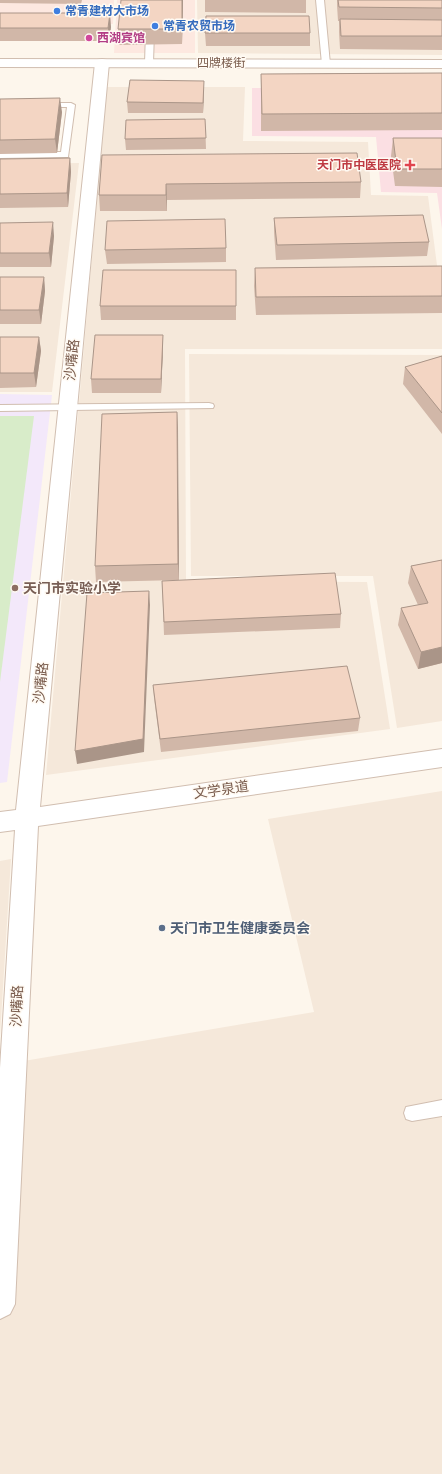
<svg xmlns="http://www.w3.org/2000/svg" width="442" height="1474" font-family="'Varela Round','Noto Sans SC',sans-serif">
<rect width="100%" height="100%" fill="#fdf6ec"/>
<path fill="#f5e8da" d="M197 0H442V55L198 53Z
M107 87H245L243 141 368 142 371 195 428 196 438 273H442V349H185L186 581 367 582 390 729 46 775Z
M79 163 52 392H0V164Z
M189 354 442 355V721L397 728 373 576H191Z
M442 791V1474H0V1065L314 1012 268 819Z
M11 859 0 1035V861Z"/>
<path fill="#fde8e0" d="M0 0H114L113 24 0 22Z
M117 0H195V53H114Z"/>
<path fill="#f3e8fa" d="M0 394 52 395 7 782 0 783Z"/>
<path fill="#fbdfe3" d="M252 88 442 89V229L437 193 381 192 376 137 252 136Z"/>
<path fill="#d8ecc9" d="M0 416H34L0 682Z"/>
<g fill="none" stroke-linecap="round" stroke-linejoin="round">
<defs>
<path id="service" d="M147 0H155L153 63 149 65 145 63Z
M316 0H324L330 64 326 66 322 64Z
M41 103H71L75 105 68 157 0 158V152H61L67 107H44L40 105Z
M209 403 213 404 214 406 213 408 0 411V405Z
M442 1100V1116L412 1121 406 1119 404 1113 406 1107Z"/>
<path id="minor" d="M102 59 107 60 109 63 40 807 442 749V767L38 826 15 1304 10 1314 0 1319V1068L15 830 0 832V812L16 810 95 63 97 60Z"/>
<path id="tertiary" d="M0 59 442 60V68L0 67Z"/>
</defs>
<use href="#service" stroke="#d1beb0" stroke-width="2"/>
<use href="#minor" stroke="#d1beb0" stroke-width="2"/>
<use href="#tertiary" stroke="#d1beb0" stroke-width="2"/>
<use href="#service" fill="#fff" fill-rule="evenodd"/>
<use href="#minor" fill="#fff" fill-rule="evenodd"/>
<use href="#tertiary" fill="#fff" fill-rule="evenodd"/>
</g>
<path fill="#d1b7a8" d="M0 0H82L81 4 0 3Z
M183 0 182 44 119 45 118 29Z
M205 0H306V13L205 12Z
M337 0H442V50L340 49 339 32V21H338L337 5Z
M0 13 111 27 109 41H0Z
M205 33H310V46H206Z
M442 73V130L261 131V74Z
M204 91 203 113H128L127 102Z
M0 99 62 112 57 153 0 154Z
M205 119 206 149 126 150 125 139Z
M393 138H442V187L395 186 391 156Z
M102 155 361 182 360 198 167 200V211H100L99 195Z
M70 158 71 172 68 207 0 208V159Z
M274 218 429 242 427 256 276 260 274 232Z
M0 223 54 236 51 267H0Z
M226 248V262L107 264 105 250Z
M442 266V313L256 315 254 286 255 268Z
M0 277H44L45 291 41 324H0Z
M100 306H236V320H101Z
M163 335V349L161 393H92L91 379Z
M0 337H39L41 351 36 387 0 388Z
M442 356V434L403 384 405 367Z
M177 412 179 580 96 582 95 566Z
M442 560V663L418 669 398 625 401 608 418 605 408 583 411 566Z
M162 581 341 614 340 628 164 635Z
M153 685 360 718 358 731 161 752 154 698Z"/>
<path fill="#aa9588" d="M182 0H183L182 44Z
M110 13 111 27 109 41 108 28Z
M204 81V91L203 113V103Z
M60 98 62 112 57 153 55 139Z
M70 158 71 172 68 207 67 193Z
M166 184 167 200V211L166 195Z
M53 222 54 236 51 267 49 253Z
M44 277 45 291 41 324 39 310Z
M163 335V349L161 393V379Z
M39 337 41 351 36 387 34 373Z
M177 412 178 428 179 580 178 564Z
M149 591 150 605 144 752 77 764 75 751Z
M442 647V663L418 669 421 652Z"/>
<path fill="#f3d5c3" stroke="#aa9588" d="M121 0H182V29H118Z
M338 0H442V8L339 7Z
M0 13H110L108 28H0Z
M206 16H309L310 33H205Z
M340 19 442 20V36H341Z
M442 73V113L262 114 261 74Z
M130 80 204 81 203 103 127 102Z
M60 98 55 139 0 140V99Z
M205 119 206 138 125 139 126 120Z
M393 138H442V169H397Z
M357 153 361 182 166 184V195H99L102 155Z
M70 158 67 193 0 194V159Z
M423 215 429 242 277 245 274 218Z
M225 219 226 248 105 250 107 221Z
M53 222 49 253H0V223Z
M442 266V296L256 297 255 268Z
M103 270H236V306H100Z
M0 277H44L39 310H0Z
M95 335H163L161 379H91Z
M0 337H39L34 373H0Z
M442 356V413L405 367Z
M177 412 178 564 95 566 102 414Z
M442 560V647L421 652 401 608 428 603 411 566Z
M335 573 341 614 164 622 162 581Z
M149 591 143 739 75 751 87 593Z
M347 666 360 718 160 739 153 685Z"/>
<g fill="#3f7fe0" stroke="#fffaf3" stroke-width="1.5">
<circle cx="57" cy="11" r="4"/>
<circle cx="155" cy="26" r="4"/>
</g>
<circle fill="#d1479c" stroke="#fffaf3" stroke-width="1.5" cx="89" cy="38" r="4"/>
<path fill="#e0444e" stroke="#fffaf3" stroke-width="1.5" d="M408 159h4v4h4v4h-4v4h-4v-4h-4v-4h4z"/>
<circle fill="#8d6e63" stroke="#fffaf3" stroke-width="1.5" cx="15" cy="588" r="4"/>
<circle fill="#5c6f8a" stroke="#fffaf3" stroke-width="1.5" cx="162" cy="928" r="4"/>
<g text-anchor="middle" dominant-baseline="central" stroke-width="3" stroke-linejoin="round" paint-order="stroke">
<g font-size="12" font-weight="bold" fill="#366cbe" stroke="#fffaf3" text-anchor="start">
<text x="65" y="11">常青建材大市场</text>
<text x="163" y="26">常青农贸市场</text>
</g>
<g font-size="12" font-weight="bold" fill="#b23c85" stroke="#fffaf3" text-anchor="start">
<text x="97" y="38">西湖宾馆</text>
</g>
<g font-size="12" fill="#7a5c4d" stroke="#fffaf3">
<text x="221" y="63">四牌楼街</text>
</g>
<g font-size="12" font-weight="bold" fill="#be3a42" stroke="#fffaf3" text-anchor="end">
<text x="401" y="165">天门市中医医院</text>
</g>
<g font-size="14" fill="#7a5c4d" stroke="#fffaf3">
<text transform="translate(72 360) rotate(-84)">沙嘴路</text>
<text transform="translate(41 683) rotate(-84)">沙嘴路</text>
<text transform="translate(221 790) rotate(-8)">文学泉道</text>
<text transform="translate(17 1006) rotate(-87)">沙嘴路</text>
</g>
<g font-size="14" font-weight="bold" fill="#785e54" stroke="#fffaf3" text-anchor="start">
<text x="23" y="588">天门市实验小学</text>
</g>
<g font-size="14" font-weight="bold" fill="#4e5e75" stroke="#fffaf3" text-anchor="start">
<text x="170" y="928">天门市卫生健康委员会</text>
</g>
</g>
</svg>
